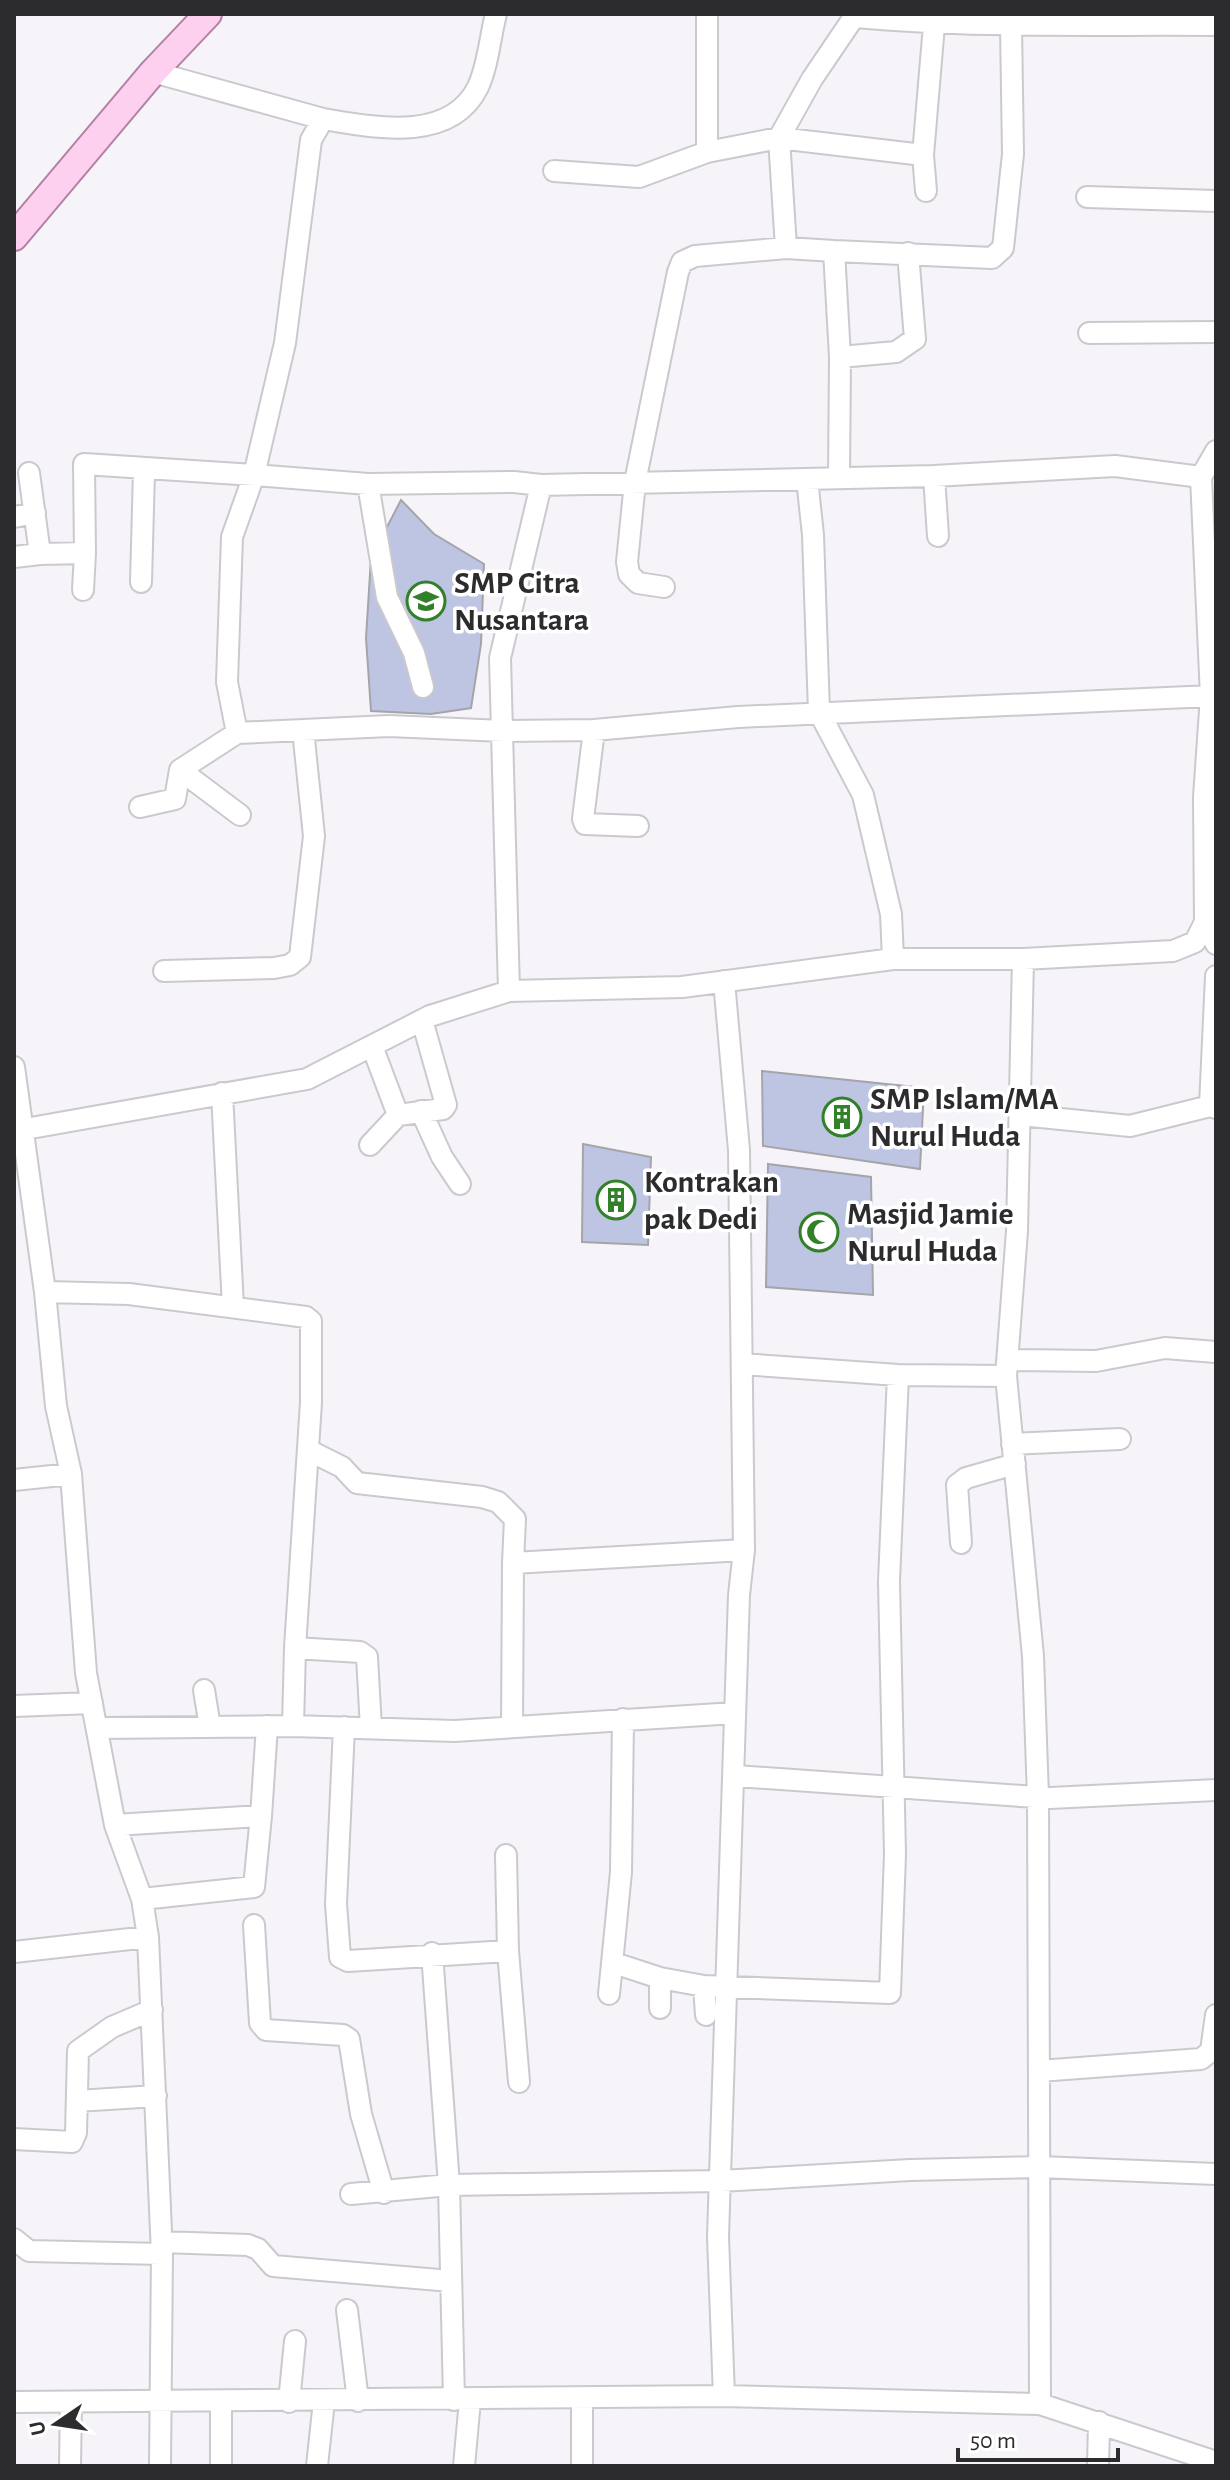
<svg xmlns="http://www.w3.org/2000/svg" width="1230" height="2480" font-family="'Alegreya Sans',sans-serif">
<rect width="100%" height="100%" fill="#f6f4f9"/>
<path fill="#bdc5e2" stroke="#a4a5aa" stroke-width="2" d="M401 500 434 534 484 564 481 644 471 708 431 714 371 711 366 638 371 558Z
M762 1071 924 1088 920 1169 763 1146Z
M583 1144 651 1157 648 1245 582 1242Z
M768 1164 871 1177 873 1295 766 1287Z"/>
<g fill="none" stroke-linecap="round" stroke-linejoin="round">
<defs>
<path id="minor" d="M707 14V152
M856 17C975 28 1095 24 1216 25
M323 119C372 127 450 144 478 87 488 66 490 37 496 14
M554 171 639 177 707 152 779 138 923 155
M926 191 923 155 934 25
M1087 197 1216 201
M834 251 992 258 1003 248 1013 154 1011 26
M1089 333 1216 332
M840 357 896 352 915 339 908 253
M934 476 938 536
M839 477 840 357 834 251 786 248 779 138 812 79 856 14
M1201 477 1216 451
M807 479 813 535 819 712 863 795 891 914 893 959
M368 484 387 597 414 653 423 687
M14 517 35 513
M85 553 84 464 254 475 232 537 227 682 237 733 389 726 503 731 594 730 738 717 1211 696
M40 554 85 553 83 590
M14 557 40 554 29 473
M141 582 144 471
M664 587 638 583 629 574 627 562 635 482 678 272 682 262 695 256 786 248
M594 730 583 819 585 824 638 826
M180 770 240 815
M140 807 175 799 180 770 237 733
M1205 922 1216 944
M1023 959 1017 1231 1006 1376 1033 1656 1038 1797 1040 2404
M164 971 274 968 290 965 300 957 314 836 303 730
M724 981 739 1150 744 1550 739 1595 718 2237 724 2396
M509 991 500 658 541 485
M14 1067 45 1292 56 1406 71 1474 86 1673 115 1825 142 1899 148 1937 162 2254 160 2466
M222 1093 233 1307
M1210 1106 1216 976
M421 1111 442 1157 460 1184
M398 1115 443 1109 446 1105 422 1020
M1021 1115 1130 1126 1210 1106 1216 1108
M14 1131 307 1079 430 1016 509 991 682 987 893 959H1023L1173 951 1195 942 1205 922 1204 797 1211 696 1201 477 1115 466 934 476 541 485 514 482 368 484 254 475 285 343 311 140 323 119 153 72
M370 1145 398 1115 372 1046
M45 1292 129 1294 306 1317 311 1321V1402L295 1648 293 1726
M1008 1360 1096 1361 1165 1348 1216 1352
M742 1364 898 1375 1006 1376
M1012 1444 1120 1439
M308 1450 342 1467 357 1483 482 1497 498 1502 515 1519 513 1563 744 1550
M14 1480 71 1474
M961 1543 957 1485 966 1478 1015 1464
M295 1648 360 1652 367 1657 371 1728
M204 1690 210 1727
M14 1706 92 1703
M344 1727 336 1904 340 1957 348 1961 508 1951 506 1855
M512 1727 513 1563
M98 1728 293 1726 455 1731 735 1713
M736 1776 1050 1798 1216 1790
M261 1816 267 1726
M115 1825 261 1816 254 1887 142 1899
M254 1925 260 2023 266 2030 343 2035 349 2039 361 2114 384 2193
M508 1951 519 2082
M14 1952 148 1937
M432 1953 449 2185 454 2400
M614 1963 660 1978
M704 1986 706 2015
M609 1994 621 1872 623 1719
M660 2008V1978L704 1986 890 1993 895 1854 889 1581 898 1375
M1039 2071 1201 2059 1211 2051 1216 2015
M77 2101 156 2096
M14 2139 72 2142 76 2133 78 2051 112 2027 152 2010
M351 2194 449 2185 721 2181 910 2170 1039 2167 1216 2174
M14 2239 29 2251 162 2254
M162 2242 248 2245 258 2249 273 2266 451 2281
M347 2310 358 2401
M582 2399V2466
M14 2402 724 2396 1040 2404 1216 2462
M221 2402V2466
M289 2402 295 2341
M70 2466 71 2402
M317 2466 324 2401
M464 2466 470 2400
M1098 2466 1099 2422"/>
<path id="major" d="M14 237 153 72 208 14"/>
</defs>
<use href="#minor" stroke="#cbc9ce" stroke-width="24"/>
<use href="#major" stroke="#b381a4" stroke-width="30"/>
<use href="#minor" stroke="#fff" stroke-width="20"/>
<use href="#major" stroke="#fdd0ef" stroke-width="26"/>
</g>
<defs>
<symbol id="school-ring" viewBox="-11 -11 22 22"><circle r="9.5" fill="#fff" stroke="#328029" stroke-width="1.5"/><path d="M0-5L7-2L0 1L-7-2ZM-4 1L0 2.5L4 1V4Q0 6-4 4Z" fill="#328029"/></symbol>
<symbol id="building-ring" viewBox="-11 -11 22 22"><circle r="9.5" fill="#fff" stroke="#328029" stroke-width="1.5"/><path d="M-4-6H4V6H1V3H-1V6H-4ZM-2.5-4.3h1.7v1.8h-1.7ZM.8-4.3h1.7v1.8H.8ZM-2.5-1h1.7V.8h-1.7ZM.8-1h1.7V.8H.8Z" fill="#328029"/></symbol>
<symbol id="mosque-ring" viewBox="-11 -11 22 22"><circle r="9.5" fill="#fff" stroke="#328029" stroke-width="1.5"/><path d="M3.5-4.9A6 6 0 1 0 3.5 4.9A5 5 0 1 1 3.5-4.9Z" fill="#328029"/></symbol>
</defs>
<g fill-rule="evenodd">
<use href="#school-ring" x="404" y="579" width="44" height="44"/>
<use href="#building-ring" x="820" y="1095" width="44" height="44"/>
<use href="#building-ring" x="594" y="1178" width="44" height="44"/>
<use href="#mosque-ring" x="797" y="1210" width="44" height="44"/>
</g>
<g text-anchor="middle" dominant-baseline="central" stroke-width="7" stroke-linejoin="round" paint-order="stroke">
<g font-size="32" font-weight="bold" fill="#2c2b2d" stroke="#fff" text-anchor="start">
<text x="454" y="583">SMP Citra<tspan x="454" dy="37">Nusantara</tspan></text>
<text x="870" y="1099">SMP Islam/MA<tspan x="870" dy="37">Nurul Huda</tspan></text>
<text x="644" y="1182">Kontrakan<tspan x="644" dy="37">pak Dedi</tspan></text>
<text x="847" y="1214">Masjid Jamie<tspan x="847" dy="37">Nurul Huda</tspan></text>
</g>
</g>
<rect width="1230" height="2480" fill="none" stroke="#2c2b2d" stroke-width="32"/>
<g transform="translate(56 2424) rotate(257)" stroke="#ffffff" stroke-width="6" paint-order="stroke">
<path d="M0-6L14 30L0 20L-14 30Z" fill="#2c2b2d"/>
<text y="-12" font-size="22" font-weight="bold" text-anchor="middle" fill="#2c2b2d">U</text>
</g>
<path d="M958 2448v12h160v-12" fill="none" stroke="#2c2b2d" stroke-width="4"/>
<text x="970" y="2448" font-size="24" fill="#2c2b2d" stroke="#ffffff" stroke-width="6" paint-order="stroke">50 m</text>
</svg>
